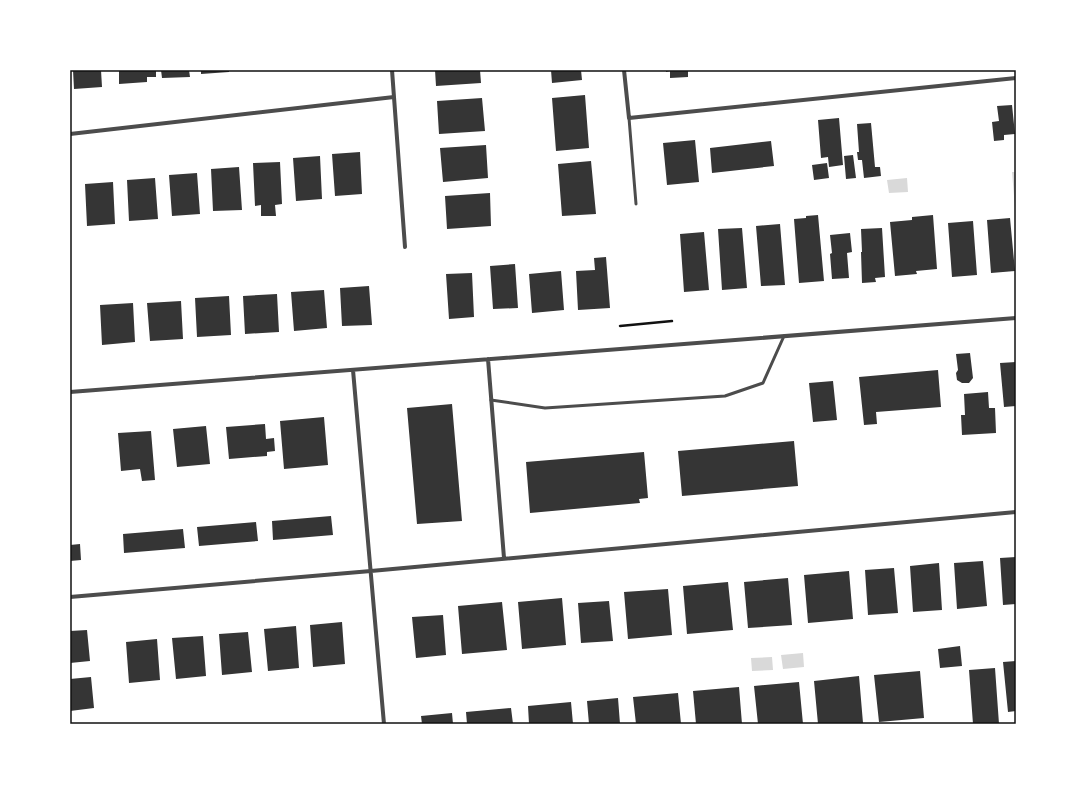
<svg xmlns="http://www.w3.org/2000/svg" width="1086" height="794" font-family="'Zilla Slab',serif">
<rect width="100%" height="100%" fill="#fff"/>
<path fill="#d9d9d9" d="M1012 172H1016V208H1015Z
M907 178 908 192 889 193 887 180Z
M803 653 804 667 783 669 781 655Z
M772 657 773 670 752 671 751 658Z"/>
<path fill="#353535" d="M73 70H101L102 87 74 89Z
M119 70H156V77H147V82L119 84Z
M161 70H189L190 77 162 78Z
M201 70H229V72L201 74Z
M435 70H480L481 83 436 86Z
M551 70H581L582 80 552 83Z
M666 70H688V77L670 78V71L666 72Z
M585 95 589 148 556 151 552 98Z
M482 98 485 131 439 134 437 101Z
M1012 105 1015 134 1004 135V140L994 141 992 122 999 121 997 106Z
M839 118 843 165 829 167 828 157 821 158 818 120Z
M871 123 875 167H880L881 176 864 178 862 160H858L857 152H859L857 124Z
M695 140 699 182 667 185 663 143Z
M771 141 774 166 712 173 710 148Z
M486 145 488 178 443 182 440 148Z
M360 152 362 194 335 196 332 154Z
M853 155 856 178 846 179 844 156Z
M320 156 322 199 296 201 293 158Z
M591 161 596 214 562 216 558 164Z
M280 162 282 204 275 205 276 216H261V205L255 206 253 163Z
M827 163 829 178 814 180 812 165Z
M239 167 242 210 213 211 211 169Z
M197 173 200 214 172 216 169 175Z
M155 178 158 219 129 221 127 180Z
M113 182 115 224 87 226 85 184Z
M490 193 491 226 447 229 445 196Z
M818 215 824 281 799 283 794 219 806 218V216Z
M933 215 937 269 916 271 917 274 895 276 890 222 912 220V217Z
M1010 218 1015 271 991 273 987 220Z
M973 221 977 275 952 277 948 223Z
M780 224 785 285 761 286 756 226Z
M742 228 747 288 722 290 718 229Z
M882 228 885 277 875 278 876 282 862 283 861 252H862L861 229Z
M704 232 709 290 684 292 680 234Z
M850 233 852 252 847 253 849 278 832 279 830 254 832 253 830 235Z
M606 257 610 308 578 310 576 271 595 270 594 258Z
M515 264 518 308 493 309 490 266Z
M561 271 564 310 532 313 529 274Z
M472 273 474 317 449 319 446 274Z
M369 286 372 325 342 326 340 288Z
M324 290 327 328 294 331 291 292Z
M277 294 279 332 245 334 243 296Z
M229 296 231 335 197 337 195 298Z
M181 301 183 339 150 341 147 303Z
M133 303 135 342 102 345 100 305Z
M970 353 973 378 969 383H962L957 380 956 373 958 370 956 354Z
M1016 362V406L1004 407 1000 363Z
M938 370 941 407 876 412 877 424 864 425 859 377Z
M833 381 837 420 813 422 809 383Z
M988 392 989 408H995L996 433 962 435 961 415H965L964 394Z
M452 404 462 521 417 524 407 408Z
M324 417 328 465 284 469 280 421Z
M265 424 266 439 274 438 275 451 267 452V456L229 459 226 427Z
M206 426 210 464 177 467 173 429Z
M151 431 155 480 142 481 140 469 121 471 118 433Z
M794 441 798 486 682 496 678 451Z
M644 452 648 498 639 499 640 503 530 513 526 462Z
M331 516 333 535 273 540 272 521Z
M256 522 258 541 199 546 197 527Z
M183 529 185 548 124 553 123 534Z
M80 544 81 560 70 561V545Z
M1016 557V604L1003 605 1000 558Z
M983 561 987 606 957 609 954 563Z
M939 563 942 610 913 612 910 566Z
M894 568 898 613 868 615 865 570Z
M849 571 853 619 808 623 804 575Z
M788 578 792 625 748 628 744 582Z
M728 582 733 630 687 634 683 586Z
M668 589 672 635 628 639 624 592Z
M562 598 566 645 522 649 518 602Z
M609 601 613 641 581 643 578 603Z
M502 602 507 650 462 654 458 606Z
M443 615 446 655 416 658 412 617Z
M342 622 345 664 313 667 310 625Z
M296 626 299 668 268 671 264 629Z
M87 630 90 661 70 663V631Z
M248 632 252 672 222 675 219 634Z
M203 636 206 676 176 679 172 638Z
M157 639 160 680 129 683 126 642Z
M960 646 962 666 940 668 938 649Z
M1016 661V711L1008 712 1003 662Z
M995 668 999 724H973L969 670Z
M920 671 924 718 879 722 874 675Z
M859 676 863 723 818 724 814 681Z
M91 677 94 708 70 711V679Z
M799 682 803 724H758L754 686Z
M739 687 742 724H696L693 691Z
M678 693 681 724H636L633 697Z
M618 698 620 724H589L587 701Z
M571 702 573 724H529L528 706Z
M511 708 513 724H467L466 712Z
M452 713 453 724H422L421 716Z"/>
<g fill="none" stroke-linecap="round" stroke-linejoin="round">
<path stroke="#111" stroke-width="2.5" d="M620 326 672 321"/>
<path stroke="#4c4c4c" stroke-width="3" d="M629 118 636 204
M491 400 545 408 725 396 763 383 784 336"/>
<path stroke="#4c4c4c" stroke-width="4" d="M392 70 405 247
M624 70 629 118 1016 78
M70 134 394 97
M488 359 504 558
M353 370 384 724
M70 392 1016 318
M70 597 371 571 1016 512"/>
</g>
<rect width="1086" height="794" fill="none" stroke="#ffffff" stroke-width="142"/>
<rect x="71" y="71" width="944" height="652" fill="none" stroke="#111" stroke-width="1.5"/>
</svg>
